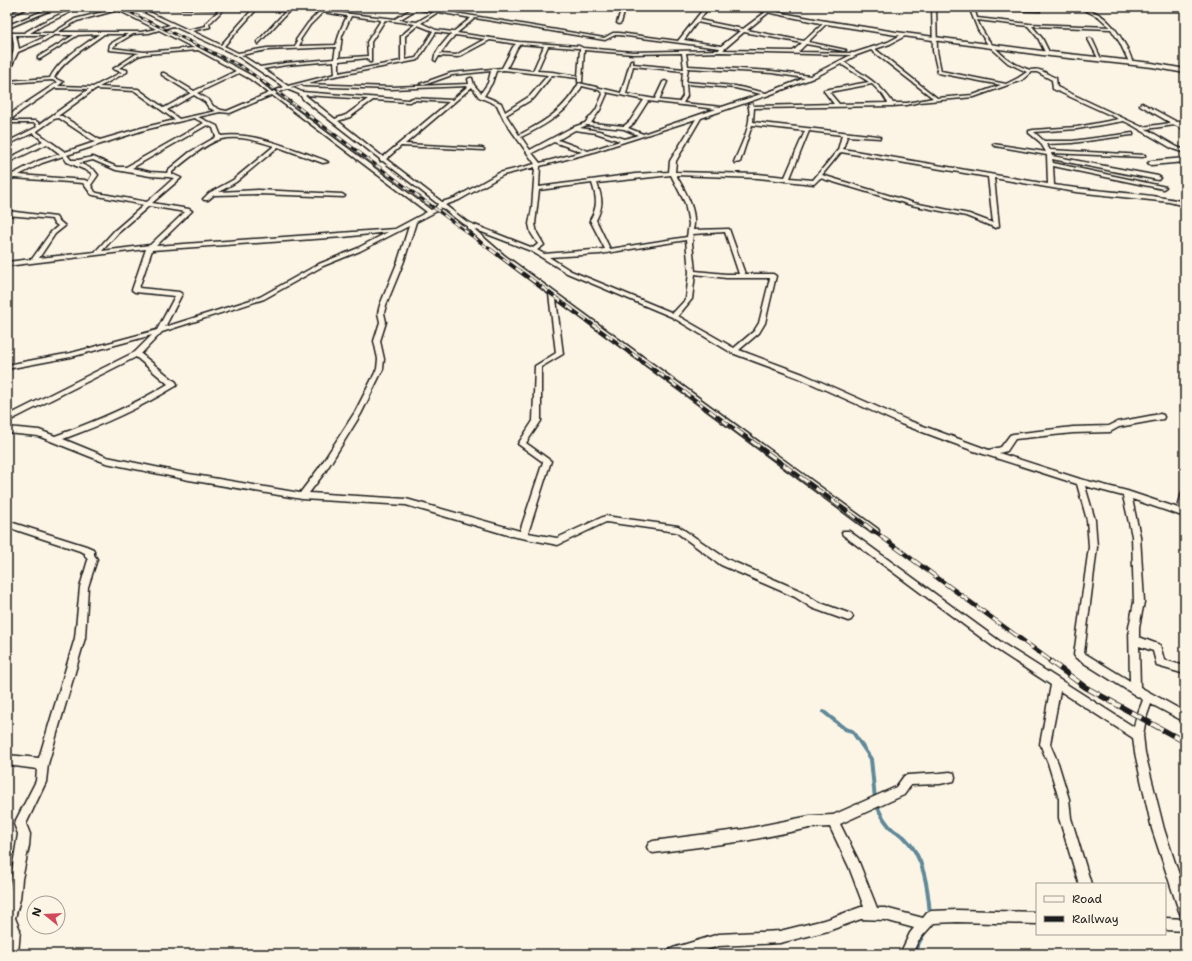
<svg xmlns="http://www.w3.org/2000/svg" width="1192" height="961" font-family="'Shantell Sans',sans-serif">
<rect width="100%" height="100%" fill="#fcf5e5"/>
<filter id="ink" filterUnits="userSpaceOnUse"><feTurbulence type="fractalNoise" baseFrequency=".025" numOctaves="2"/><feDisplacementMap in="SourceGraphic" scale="8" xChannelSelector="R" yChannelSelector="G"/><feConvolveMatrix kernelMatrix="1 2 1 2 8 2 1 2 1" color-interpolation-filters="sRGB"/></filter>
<g filter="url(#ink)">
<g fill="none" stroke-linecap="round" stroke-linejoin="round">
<path stroke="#5f8899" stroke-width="4" d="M824 712 845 729 852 731 871 759 875 799
M876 804C880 813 885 823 893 830 896 833 900 834 904 837 924 856 928 888 930 915
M913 954 924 933"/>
<defs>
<path id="minor" d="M25 7H30L7 17V15Z
M53 7H58L13 26 7 30V27L11 24Z
M76 7H81L43 25 30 33H53L75 19 115 9 112 7H117L160 28 170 25 134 7H139L144 10 159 7 147 11 188 30 206 26V23L220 9 167 8 165 7H259L258 8H289L321 10 324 8 326 9 324 11 395 19 413 8 411 7H419L604 38 613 33H619L678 41 705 7H709L699 20 743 29 767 11 768 13 747 30 804 41 826 21 827 23 808 42 846 50 844 51 806 44 798 52 854 53 888 42 903 34H905V36L890 44 875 49 937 98 973 95 1001 85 938 73 933 51 932 7H936L937 51 941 71 1006 84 1018 78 1027 72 1008 63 989 46 978 30 969 7 1035 9 1033 7H1037L1040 11 974 8 977 18 1029 24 1110 27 1099 17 1078 7C1083 7 1086 9 1090 10 1109 17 1118 32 1127 48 1129 53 1132 58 1132 63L1129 62 1120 43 1111 29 1032 26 1042 38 1050 54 1048 55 1046 54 1038 38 1028 26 977 20C987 43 1006 63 1030 70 1033 70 1036 69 1039 70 1044 71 1050 76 1056 78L1057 87 1142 127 1171 123 1140 105V104L1142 103 1177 122 1185 121V123L1180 124 1185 127V130L1175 125 1146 129 1177 147 1185 150V153L1173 149 1132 125 1124 121 1077 129 1034 132 1044 141H1072L1133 133V135H1131L1072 143 1046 144 1050 150 1145 155V156L1143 157 1051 153 1052 156 1158 176 1161 178 1158 180 1052 159 1053 163 1166 187 1163 189 1053 166 1054 185C1097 192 1142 192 1185 202V206L1169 202 1076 192 994 178 999 226 996 228 966 216 911 205 820 178 814 184 758 178 676 175C685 191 698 211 693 230L729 229 745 274H773L776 276 765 323 759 333 739 350 803 374 907 420 989 450 1001 447 1010 435 1013 434 1073 427 1109 426 1117 422 1160 414 1163 415 1164 417 1163 419 1119 427 1110 432 1073 433 1015 439 1007 451 999 453 1080 479 1127 491 1178 508 1182 492 1185 491V517L1132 499 1140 536 1144 602 1139 627V637L1160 645 1164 660 1185 666V674L1157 666 1153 651 1139 646 1140 687 1185 712V722L1151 704 1146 718 1143 735 1145 753 1164 829 1185 893V917L1181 915 1179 911 1152 829 1135 753 1133 738 1060 691 1050 744 1058 763 1069 799 1071 818 1091 884H1079L1059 818V799L1048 763 1040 744 1051 685 999 651 843 535 842 533 843 531H849L1005 645 1134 727 1136 718 1143 700 1076 658 1074 655 1089 547 1087 520 1077 484 974 451 901 424 799 378 732 353 672 317 567 273 531 251 474 229 504 255 878 529 879 531 878 533H872L556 299 563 354 541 367V421L526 443 551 461 528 533 557 538 605 516 678 526 727 559 801 591 818 602 851 614 853 617 851 620 848 621 812 608 795 597 721 565 676 532 606 522 558 545 511 536 406 505 302 499 189 480 106 463 38 436 7 433V427L39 430 55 436C94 422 132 406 168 384L136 357 7 422V416L135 352 152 335 71 357 7 369V365L71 353 157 330 175 296 135 292 132 290 146 249 7 266V262L32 259 51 232 58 226 53 222 52 219 7 215V211L56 217 58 220 65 226 55 234 39 258 95 252 114 231 144 205 93 195 91 194 83 183 14 178 7 181V177L38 161 60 154 47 144 7 163V159L43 141 33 133 7 145V142L37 127 35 123H7V118L17 109 58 82 52 80 7 83V81L50 78C60 58 82 47 99 34L78 35 40 59H38V57L74 35H54L44 41 18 52 10 69 9 75 7 76C7 58 18 56 12 35H7V33H24L41 23ZM224 9 252 10 221 45 192 31 210 27 209 24ZM417 9 434 12 417 22 399 20ZM118 10 156 29 141 32H58L77 21ZM256 10 286 11 257 42 258 44 289 11 319 12 308 23 296 40 297 42 295 47 267 48 238 53 224 46ZM323 12 347 16 341 29 336 45 299 46 301 42 300 40 310 25ZM438 12 471 18 453 32 436 30 421 23ZM351 16 381 20 367 42 368 56 339 58 342 36ZM475 18 605 40 615 35H619L720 48 719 50 633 52 583 48 579 46 519 42 457 33ZM385 20 415 24 401 36V61L339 73V61L368 58 369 62H371V42ZM697 22 740 31 721 46 684 40ZM418 25 433 31 416 58 405 60V36ZM173 26 236 55 284 87 272 92 254 77 241 70 163 29ZM159 30 194 48 144 52 112 48 113 46 133 34 149 33ZM436 32 451 34 440 47 435 55 434 60 436 61 439 56 458 57 490 40 516 44 513 47 502 68 451 73 420 84 424 85 452 75 491 71 488 83 481 93 474 85 472 78H470L468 79 469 84 391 87 305 84 330 77 418 60ZM744 32 802 43 793 51 723 50ZM104 34H128L110 44 109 50 140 53 136 54 113 69 122 72 93 87 58 86 63 82 54 78C64 59 87 47 104 34ZM16 35H49L19 49ZM455 35 485 39 456 55 440 54 448 43ZM520 44 544 46 533 71 507 68 517 48ZM548 46 578 48 580 49 578 76 552 72 537 71ZM336 47 334 59 286 63 260 67 241 55 267 50ZM198 50 236 71 194 91 164 73H162V75L191 93 164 108 138 89 99 87 127 72V70L119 68 138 56 145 54ZM584 50 633 54 682 53 684 69 633 64V60H631L621 93 579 83C564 110 546 121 519 135L506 115 534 98 552 75 578 78V82H582ZM871 50 933 98 907 103H893C881 84 862 74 844 62L857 55ZM720 52 851 55 810 76 772 71 688 66 686 53ZM334 61 335 74 288 86 263 69 286 65ZM841 64 869 82 824 90V91L834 104 753 106 752 103 748 104C754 122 741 145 734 162L735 163 740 162 752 125 805 131 785 177 758 174 675 172 676 161 701 118 769 95 813 78ZM633 66 683 71 682 83 683 96 679 102 659 100 667 82 665 81 663 82 655 99 626 94ZM688 68 772 73 805 78 766 93 735 86 686 82ZM504 70 548 75 530 96 505 112 501 103 484 96 492 83 496 71ZM1031 72H1037L1052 80 1053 89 1119 119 1077 127 1033 130 1029 131V133L1040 142 1046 152 993 144V145L995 146 1047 155 1048 184 843 149 847 136 880 138V137L878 136 753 122 754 108 892 106 907 105 919 102 974 97 1022 80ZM239 73 250 79 269 93 227 111 221 110 213 106 209 100 197 93ZM302 84 304 86 391 89 468 86 452 100 413 98 408 100 302 92 291 87ZM686 84 735 88 761 94 722 107 683 103 687 96ZM872 84 883 95 888 103 839 104 829 92ZM582 86 599 90 603 94 596 110 585 123 571 128 530 150 521 137C546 125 570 111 582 86ZM472 87 479 97 497 105 504 120 535 164 499 173 455 198 442 202 386 159 401 146 484 150V149L482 148 405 144ZM55 88 89 89 40 124 36 121H9L21 111ZM95 89 135 91 175 120 141 128 100 140 62 116H58ZM287 89 299 94 304 100 380 159V161H383L438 204 435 208 431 210 275 94ZM606 92 644 100 630 121 624 126 591 123 600 110 607 94ZM194 95 205 102 209 108 216 111 179 119 167 110ZM272 95 427 212 395 229 156 246 192 211 189 209 152 203 181 178 172 174V172C184 162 207 142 222 139 239 135 258 141 274 146L233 180 209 193 203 199 204 200H208L214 195 258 194 344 197 345 196 342 194 258 190 219 192 236 182 278 147 323 163 328 162C321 158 312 156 305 153 278 144 250 132 221 136L217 126 198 117 220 112 230 113ZM305 95 368 99 346 115 335 119ZM373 100 409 102 414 100 449 102 383 157 338 121 350 117ZM648 101 716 109 643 134 628 128 634 123ZM59 118 95 142 65 152 37 132V131L54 119ZM194 118 204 123 126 167H117L93 157 78 160H71L67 155 144 130ZM696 119 670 161 669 172 635 174 539 187 540 166 590 153ZM207 125 213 128 216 137 190 152 168 170 167 173 150 172 132 168ZM587 125 624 129 638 135 625 139 599 131 580 128ZM575 130 596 133 620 141 588 151 558 140ZM809 131 842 135 838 150 813 180 790 178ZM554 142 582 152 540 163 532 153ZM841 152 988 177 993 223 969 214 914 203 822 175ZM63 156 67 162 90 172 92 175 88 182 85 180 19 175 42 163ZM93 160 116 170 150 176 168 177 174 178 147 202 97 193 95 192 91 185 98 175 94 170 79 163ZM535 167 532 208 529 224 531 233 538 244 533 248 467 222 445 205 459 200 503 175ZM671 175 685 203 689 224 687 237 610 249 596 220C604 205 602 198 597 183ZM592 183C597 198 598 207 590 220L605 249 544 254 537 250 544 245 537 233 535 224 539 190ZM149 206 185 212 150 245 102 251 118 233ZM441 207 463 224 467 226V228L500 257 549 294 556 353 535 366 533 421 518 444 543 462 520 531 406 499 309 493 325 472 361 414 383 369 384 359 380 341 386 322 384 313 386 305 404 261 416 222 439 210ZM409 226 398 261 380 305 378 313 380 322 374 341 378 359 377 369 355 412 319 468 300 493 189 474 107 457 63 439C102 425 140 408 176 386L177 384 176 382 141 354 162 332 264 299 323 266 360 251ZM388 232 356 249 319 264 260 297 165 327 182 294 179 292 139 288 152 250 343 237ZM725 232 739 274H726L695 271 692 243 693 234ZM686 240 689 272 686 299 673 313 571 271 549 257 600 254ZM695 274 726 278H770L759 323 754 331 734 348 678 316 692 299ZM1085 486 1123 496 1132 536 1134 602 1129 627 1130 681 1084 653 1097 547 1095 520Z
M622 7H627L625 9 621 23 619 24 617 23Z
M1179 7 1185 9V11L1179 9Z
M1090 38 1092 39 1102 61 1099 60 1088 39Z
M1185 158V162L1151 165 1148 163 1151 161Z
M7 521 86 546 93 549 94 551V555L97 559 88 587 85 638 48 764 46 782 26 824 30 834 29 846 22 879 20 899 15 918 20 930 18 954H7V903L18 834 14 824 36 781 37 769 7 765V755L39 758 75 638 80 587 88 560 85 556V553L80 551 7 527Z
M950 772 954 773 955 777 954 781 940 784 911 785 904 795 840 824 858 860 877 908H885L923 918 927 913 931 911 957 910 1037 912V924L957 922 934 923 918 941 912 954H900L910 933 914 928 885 920 861 919 828 931 780 943 719 946 693 954H667L669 950 673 948 719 934 780 931 828 919 861 907H864L849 867 830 827 810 828 745 841 653 853 649 851 647 847 649 843 653 841 745 829 810 816 833 815 896 787 904 776 908 775 940 773Z
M1165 918 1185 919V931L1165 930Z"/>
<path id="tertiary" d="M742 7H751L820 20 896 32 1050 52 1152 63 1185 69V73L1152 67 1050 56 896 35 820 23Z"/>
</defs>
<use href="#minor" stroke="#1c1c1c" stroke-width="3"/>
<use href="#tertiary" stroke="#1c1c1c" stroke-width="3"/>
<use href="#minor" fill="#fcf5e5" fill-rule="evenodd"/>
<use href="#tertiary" fill="#fcf5e5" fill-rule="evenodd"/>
<defs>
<path id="rail-far4" d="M119 7 243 67 301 109"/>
<path id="rail-far3" d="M299 108 491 250"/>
<path id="rail-far2" d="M490 249 736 430"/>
<path id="rail-far1" d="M735 429 1052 662"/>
<path id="rail" d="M1050 661 1085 687 1185 742"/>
</defs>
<use href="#rail-far4" stroke="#1c1c1c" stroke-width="2.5"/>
<use href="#rail-far3" stroke="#1c1c1c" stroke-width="3"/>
<use href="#rail-far2" stroke="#1c1c1c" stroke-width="3.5"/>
<use href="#rail-far1" stroke="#1c1c1c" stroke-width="4.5"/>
<use href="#rail" stroke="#1c1c1c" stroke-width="5.5"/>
<use href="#rail-far4" stroke="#fcf5e5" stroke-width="1.5" stroke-dasharray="4.5" stroke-linecap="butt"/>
<use href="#rail-far3" stroke="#fcf5e5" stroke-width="2" stroke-dasharray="6" stroke-linecap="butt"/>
<use href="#rail-far2" stroke="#fcf5e5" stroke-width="2.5" stroke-dasharray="8" stroke-linecap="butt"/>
<use href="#rail-far1" stroke="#fcf5e5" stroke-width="3" stroke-dasharray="10" stroke-linecap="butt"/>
<use href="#rail" stroke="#fcf5e5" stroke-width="4" stroke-dasharray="12" stroke-linecap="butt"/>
</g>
</g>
<rect width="1192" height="961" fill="none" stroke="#fcf5e5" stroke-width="24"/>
<rect x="12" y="12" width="1168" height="937" fill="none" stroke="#1c1c1c" stroke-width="1.5" filter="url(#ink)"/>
<rect x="1036" y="883" width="130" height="52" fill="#fcf5e5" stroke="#a29e95"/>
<rect x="1044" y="896" width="20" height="6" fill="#fcf5e5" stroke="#a29e95"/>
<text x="1072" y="903" font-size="12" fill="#1c1c1c">Road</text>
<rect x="1044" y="916" width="20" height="6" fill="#1c1c1c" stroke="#a29e95"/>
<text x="1072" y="923" font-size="12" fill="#1c1c1c">Railway</text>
<g transform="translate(46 915) rotate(288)"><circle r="19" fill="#fcf5e5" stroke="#a29e95"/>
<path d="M0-3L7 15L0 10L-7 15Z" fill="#d1495b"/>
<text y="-6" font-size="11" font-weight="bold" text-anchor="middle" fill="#1c1c1c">N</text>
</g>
</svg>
